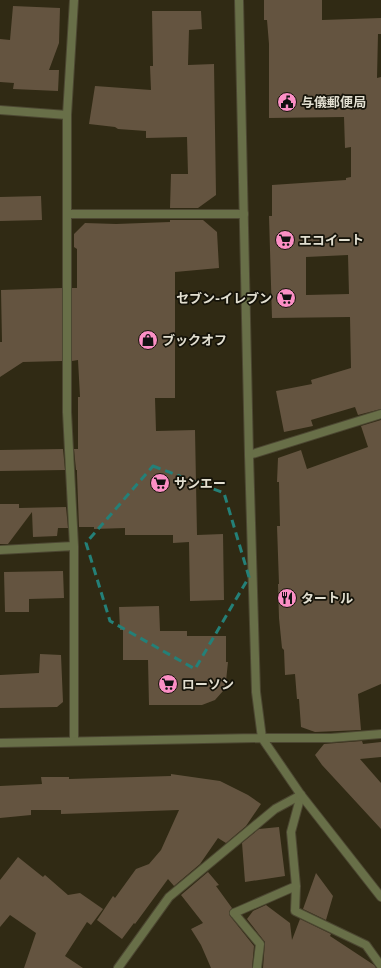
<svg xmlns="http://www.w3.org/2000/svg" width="381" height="968" font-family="Montserrat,'Noto Sans JP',sans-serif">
<rect width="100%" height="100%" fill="#302a14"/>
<path fill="#645440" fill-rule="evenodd" d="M264 0H322V20L381 18V34H378L377 78 381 77V409L358 415 355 407 311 420 313 426 284 432 276 391 312 384 311 380 351 368 350 317 272 318 269 216H272V185L346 180V178L351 177V147L345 148 344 117 269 118V44L267 20H264ZM348 255 349 294 306 295V257Z
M13 6 60 8 59 43 49 70H59L58 91 13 89 14 83 0 82V39L10 40Z
M152 11H201L202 29 189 30 188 65 214 64 216 195 198 208H170L171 174H188L187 137 146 138V131L118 129 115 127 89 124 95 86 151 90 150 66H153Z
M41 196 42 220 0 221V197Z
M170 220H203L217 232 219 268 175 272V398H155L156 431 195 430 197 535 223 534 224 600 190 601 189 542 173 543V535H125V528L94 529V527H79L77 474V470H76L74 449H78V397H80L78 360 72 361V288H77V249L74 247V234L85 223 116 224 170 222Z
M62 288V361L23 362 0 377V342H2L1 290Z
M381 420V684L358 694 361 730 315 732 301 727 299 699H297L295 674 285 675 284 650 282 648 279 618 278 584H279L277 526H280L279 482H277L278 458 301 450 307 469 368 447 361 426Z
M63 449 65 470 0 471V450Z
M0 504H19V508L66 507 68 528H58L57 536 33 537 32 512 8 544H0Z
M63 571 64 598 29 599V612H5L4 572Z
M159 606 160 631H187V636H226V662H228L226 681 223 691 215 700 202 705H149L148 660H123V630H120L119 607Z
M40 654 61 655 63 702 57 707 0 708V675L39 673Z
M362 741 363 744 381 742V757L360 759 381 783V829L322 765 315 755 324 744Z
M171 774 220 781 248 795 261 804 246 826 226 843 218 838 200 864 174 886 168 879 135 924 134 923 122 939 97 920 113 896 115 898 136 869 149 864 161 850 179 810 61 814V810H31V815L0 818V786L42 784 41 777H69V779L171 776Z
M279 827 285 876 245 882 242 843 259 829Z
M18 857 43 877 45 875 68 895 80 893 103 909 91 925 87 922 65 956 83 968H24L36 933 10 915 0 927V880Z
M208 872 219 885 216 886 232 908 229 912 230 916 254 946 252 968H211L201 945 191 929 203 923 181 895Z
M316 873 333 896 326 920 303 909Z
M266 905 290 923 292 940 300 919 331 934 330 936 374 965 376 968H263L265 942 247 919 253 911Z"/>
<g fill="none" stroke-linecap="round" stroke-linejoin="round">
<defs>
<path id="service" d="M234 913 260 944 257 968
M118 968 169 897 275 809 301 795"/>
<path id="minor" d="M74 0 67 115V412L74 546V741
M0 110 67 115
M67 214H244
M249 455 381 414
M0 550 74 546
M262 738H331L381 734
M301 795 291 832 296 886 295 911 366 945 381 966
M234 913 296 886"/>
<path id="tertiary" d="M239 0 249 455 256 692 262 738 301 795 381 897
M0 743 262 738"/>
</defs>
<use href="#service" stroke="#4c4732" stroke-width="10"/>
<use href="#minor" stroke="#4c4732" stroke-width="10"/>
<use href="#tertiary" stroke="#4c4732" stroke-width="10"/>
<use href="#service" stroke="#686f48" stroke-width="8"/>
<use href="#minor" stroke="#686f48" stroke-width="8"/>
<use href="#tertiary" stroke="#686f48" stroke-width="8"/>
</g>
<path fill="none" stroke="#248078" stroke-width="3" stroke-dasharray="8 5" stroke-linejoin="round" d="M153 466 224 493 249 577 195 669 110 621 86 543Z"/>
<defs>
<symbol id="civic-disc" viewBox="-11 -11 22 22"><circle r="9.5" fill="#fb8fc5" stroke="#151309"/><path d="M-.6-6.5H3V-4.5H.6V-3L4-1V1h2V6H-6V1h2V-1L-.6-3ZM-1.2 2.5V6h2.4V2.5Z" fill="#111"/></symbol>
<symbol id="supermarket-disc" viewBox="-11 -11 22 22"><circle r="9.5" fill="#fb8fc5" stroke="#151309"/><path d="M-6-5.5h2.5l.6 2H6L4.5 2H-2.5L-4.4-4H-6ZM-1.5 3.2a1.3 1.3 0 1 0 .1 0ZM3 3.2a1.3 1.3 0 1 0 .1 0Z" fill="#111"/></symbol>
<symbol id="shop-disc" viewBox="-11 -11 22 22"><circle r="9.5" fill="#fb8fc5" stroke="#151309"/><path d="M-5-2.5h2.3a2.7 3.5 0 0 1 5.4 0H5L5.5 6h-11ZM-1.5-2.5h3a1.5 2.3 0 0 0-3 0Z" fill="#111"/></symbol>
<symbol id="restaurant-disc" viewBox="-11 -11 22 22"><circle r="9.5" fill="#fb8fc5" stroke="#151309"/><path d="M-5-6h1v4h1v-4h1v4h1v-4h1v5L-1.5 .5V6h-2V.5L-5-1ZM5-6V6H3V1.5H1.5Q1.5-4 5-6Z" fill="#111"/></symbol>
</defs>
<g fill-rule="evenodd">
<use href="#civic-disc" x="276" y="91" width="22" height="22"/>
<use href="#supermarket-disc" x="274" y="229" width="22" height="22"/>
<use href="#supermarket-disc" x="275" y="287" width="22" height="22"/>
<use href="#shop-disc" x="137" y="329" width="22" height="22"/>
<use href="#supermarket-disc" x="149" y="472" width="22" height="22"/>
<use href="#restaurant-disc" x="276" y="587" width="22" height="22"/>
<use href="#supermarket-disc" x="157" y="673" width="22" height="22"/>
</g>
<g text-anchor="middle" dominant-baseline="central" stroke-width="3.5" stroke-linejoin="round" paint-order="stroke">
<g font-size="13" font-weight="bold" fill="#e2dfd1" stroke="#151309" text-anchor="start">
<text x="301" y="102">与儀郵便局</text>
<text x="299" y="240">エコイート</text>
<text x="272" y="298" text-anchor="end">セブン-イレブン</text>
<text x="162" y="340">ブックオフ</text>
<text x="174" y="483">サンエー</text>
<text x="301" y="598">タートル</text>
<text x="182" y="684">ローソン</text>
</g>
</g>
</svg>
